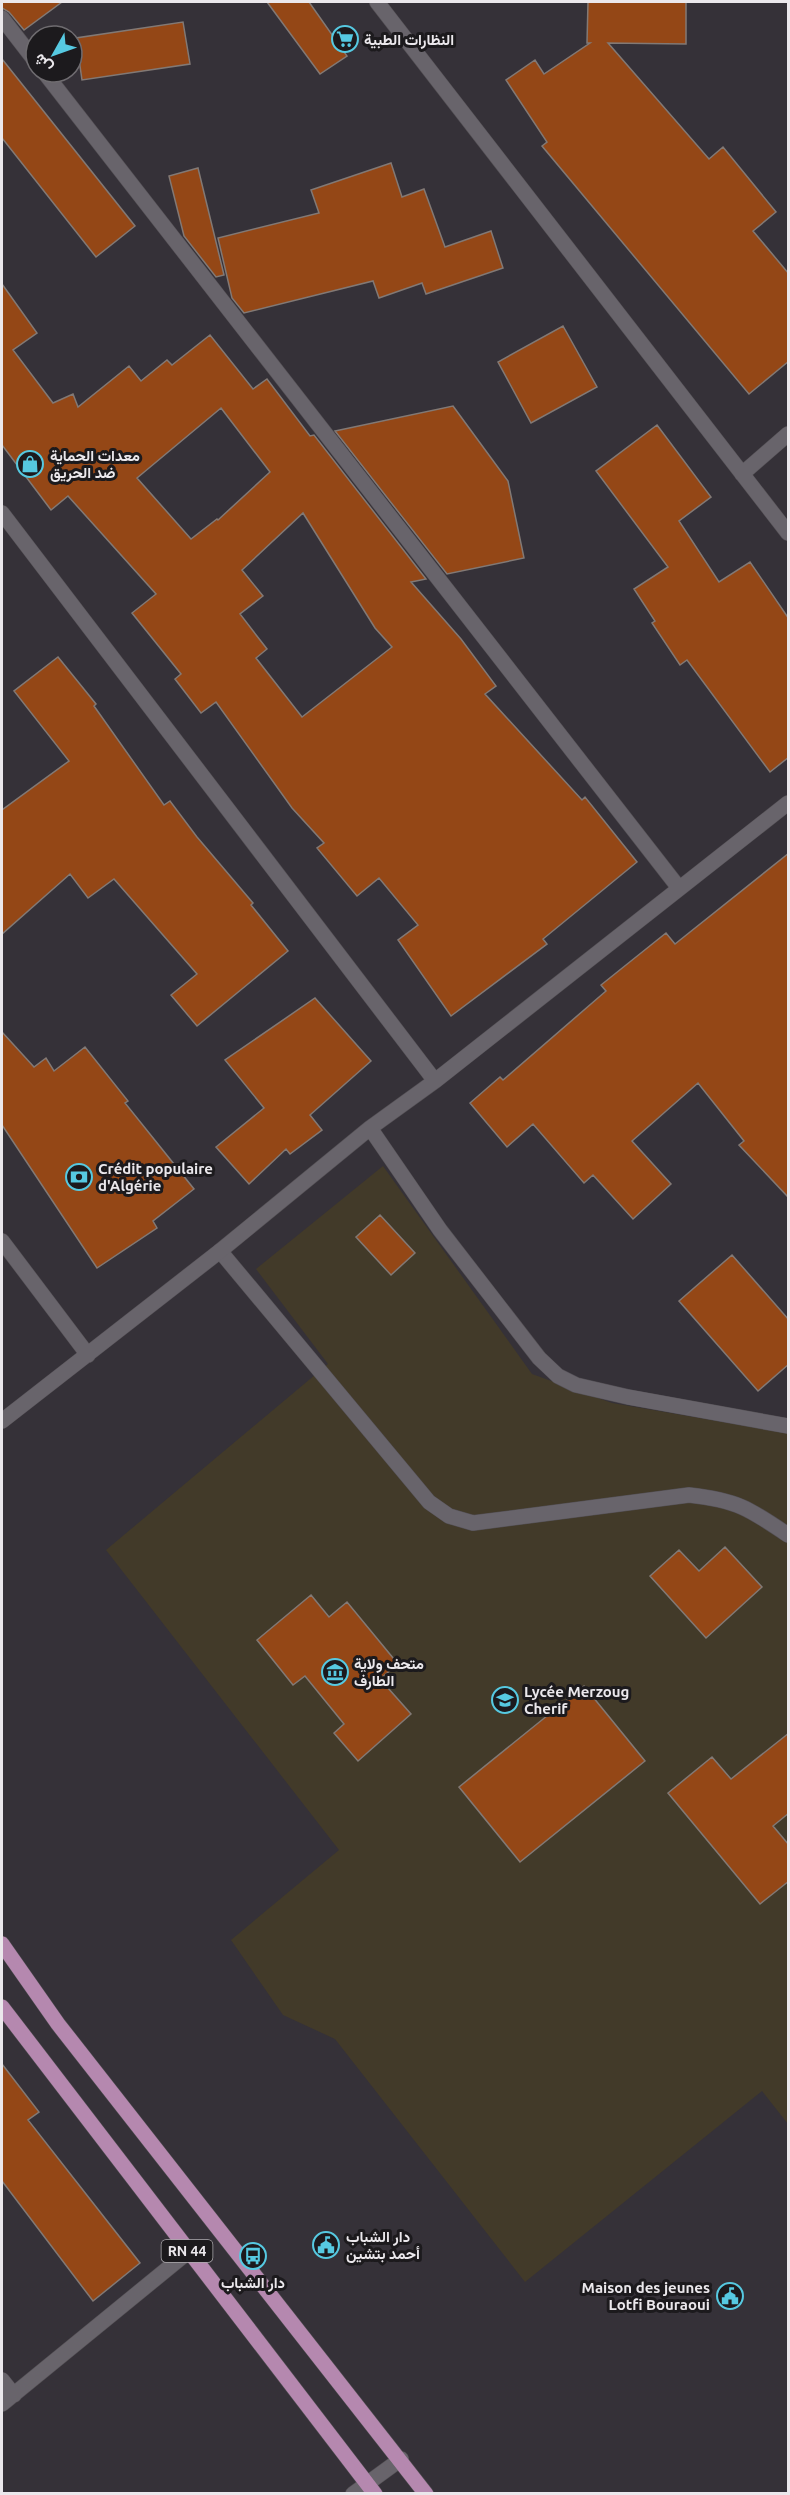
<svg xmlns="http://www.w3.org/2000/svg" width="790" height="2495" font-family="Ubuntu,Vazirmatn,sans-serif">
<rect width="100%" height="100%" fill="#353138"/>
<path fill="#423a29" d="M383 1166 532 1374 612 1403 788 1433V2124L762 2091 525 2282 335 2039 283 2015 231 1940 339 1850 106 1550 328 1364 256 1269Z"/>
<path fill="#944716" stroke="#827975" stroke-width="1.5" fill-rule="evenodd" d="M2 2H62L24 30 9 12 2 8Z
M267 2H309L347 56 320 74Z
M588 2H686V44L608 43 709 159 723 147 776 212 753 231 789 274V361L749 394 542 146 547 142 506 80 535 60 544 74 590 43H587Z
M183 22 190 64 82 80 76 38Z
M2 59 135 226 96 257 2 138Z
M391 163 402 197 424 189 445 247 491 231 503 268 426 294 422 283 379 298 373 281 244 313 232 298 218 238 319 213 311 190Z
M198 168 224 275 216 277 184 236 169 176Z
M2 284 37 333 13 350 53 403 73 394 78 407 129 366 141 381 167 360 172 365 210 335 253 389 267 379 310 436 314 435 426 579 411 582 461 639 496 686 485 694 582 800 585 797 637 862 543 939 547 944 451 1016 398 940 418 925 379 878 357 896 317 848 324 843 292 808 216 702 201 713 175 679 181 674 132 613 156 594 68 496 51 510 2 445ZM221 408 270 472 218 520 217 519 191 539 137 478ZM303 513 375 628 392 647 302 717 256 658 267 649 240 614 263 596 242 570Z
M563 326 597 387 531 423 498 362Z
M453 406 508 481 524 558 447 574 335 431Z
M657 425 711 497 679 521 719 582 750 562 789 619V757L770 772 687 660 680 665 652 623 655 621 634 589 668 567 596 471Z
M58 657 96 704 94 706 164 805 170 801 197 837 253 903 251 905 288 951 197 1026 171 995 197 974 114 879 88 898 70 874 2 934V810L69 761 14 691Z
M789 853V1198L739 1145 744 1141 698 1083 632 1141 671 1184 633 1219 593 1175 584 1183 533 1124 507 1147 470 1103 500 1077 503 1080 606 991 601 985 666 933 675 944Z
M315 998 371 1061 310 1115 322 1130 290 1154 286 1149 249 1184 216 1147 264 1108 225 1060Z
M2 1032 34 1067 46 1058 54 1071 85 1047 128 1101 125 1103 194 1189 153 1221 157 1228 97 1268 2 1125Z
M380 1215 415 1253 391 1275 356 1237Z
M732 1255 789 1320V1364L758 1391 679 1301Z
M725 1547 762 1587 706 1638 650 1576 679 1550 699 1571Z
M311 1595 329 1617 347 1602 398 1664 380 1679 411 1714 358 1761 334 1733 344 1724 305 1676 293 1685 257 1640Z
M584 1686 645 1761 520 1862 459 1787Z
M789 1733V1813L773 1826 789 1845V1881L760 1904 668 1793 712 1757 731 1779Z
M2 2064 39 2112 28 2120 140 2263 93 2301 2 2181Z"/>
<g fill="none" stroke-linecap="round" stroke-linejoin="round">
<defs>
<path id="lane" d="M220 1251 429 1502 449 1516 473 1523 689 1495C737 1500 750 1509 788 1535"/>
<path id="street" d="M377 2 788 533
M2 18 36 62
M44 72 679 888
M742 474 788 434
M2 513 435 1081
M370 1128 440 1230 539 1358 558 1376 576 1385 628 1397 788 1426
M2 1241 88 1355
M2 1421 220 1251 370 1128 435 1081 788 803
M2 2380 14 2395
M2 2404 188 2252
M353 2494 401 2459"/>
<path id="primary" d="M2 1944 58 2024 426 2494
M2 2007 375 2494"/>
</defs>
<use href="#lane" stroke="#534f54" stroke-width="16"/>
<use href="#street" stroke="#534f54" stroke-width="16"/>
<use href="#primary" stroke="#534f54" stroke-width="16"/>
<use href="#lane" stroke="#68646b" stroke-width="15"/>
<use href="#street" stroke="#68646b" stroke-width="15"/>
<use href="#primary" stroke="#b588af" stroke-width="15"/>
</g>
<defs>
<symbol id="supermarket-ring" viewBox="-11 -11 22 22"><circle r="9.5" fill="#1c1a1d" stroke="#56c9e1" stroke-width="1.5"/><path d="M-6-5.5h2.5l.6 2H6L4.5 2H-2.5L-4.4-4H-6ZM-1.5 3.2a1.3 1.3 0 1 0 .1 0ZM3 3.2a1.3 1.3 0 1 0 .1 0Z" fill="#56c9e1"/></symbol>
<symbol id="shop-ring" viewBox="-11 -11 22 22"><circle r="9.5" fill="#1c1a1d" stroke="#56c9e1" stroke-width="1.5"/><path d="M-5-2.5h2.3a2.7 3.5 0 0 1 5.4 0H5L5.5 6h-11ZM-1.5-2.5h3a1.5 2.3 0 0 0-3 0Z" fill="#56c9e1"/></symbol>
<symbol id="bank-ring" viewBox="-11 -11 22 22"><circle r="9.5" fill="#1c1a1d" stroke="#56c9e1" stroke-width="1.5"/><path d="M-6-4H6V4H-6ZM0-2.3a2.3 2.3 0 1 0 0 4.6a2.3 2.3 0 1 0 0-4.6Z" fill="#56c9e1"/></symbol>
<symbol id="museum-ring" viewBox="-11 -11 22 22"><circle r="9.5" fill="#1c1a1d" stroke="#56c9e1" stroke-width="1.5"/><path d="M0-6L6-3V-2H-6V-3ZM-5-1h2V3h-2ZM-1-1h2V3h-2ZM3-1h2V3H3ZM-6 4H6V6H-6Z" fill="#56c9e1"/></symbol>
<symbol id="school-ring" viewBox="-11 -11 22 22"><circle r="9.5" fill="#1c1a1d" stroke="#56c9e1" stroke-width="1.5"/><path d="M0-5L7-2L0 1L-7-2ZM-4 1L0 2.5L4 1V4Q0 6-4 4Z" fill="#56c9e1"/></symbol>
<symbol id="civic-ring" viewBox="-11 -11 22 22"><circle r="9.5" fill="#1c1a1d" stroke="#56c9e1" stroke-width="1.5"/><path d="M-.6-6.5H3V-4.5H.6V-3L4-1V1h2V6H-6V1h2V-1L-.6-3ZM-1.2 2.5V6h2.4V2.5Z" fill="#56c9e1"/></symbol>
<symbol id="bus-ring" viewBox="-11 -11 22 22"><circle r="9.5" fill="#1c1a1d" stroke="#56c9e1" stroke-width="1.5"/><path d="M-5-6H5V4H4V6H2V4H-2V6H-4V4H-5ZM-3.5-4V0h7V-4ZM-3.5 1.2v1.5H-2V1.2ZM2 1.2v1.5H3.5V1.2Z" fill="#56c9e1"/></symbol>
</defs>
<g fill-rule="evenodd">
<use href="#supermarket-ring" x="330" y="24" width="30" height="30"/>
<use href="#shop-ring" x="15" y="449" width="30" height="30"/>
<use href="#bank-ring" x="64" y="1162" width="30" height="30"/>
<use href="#museum-ring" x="320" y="1657" width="30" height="30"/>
<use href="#school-ring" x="490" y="1685" width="30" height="30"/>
<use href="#civic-ring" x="311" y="2230" width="30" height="30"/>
<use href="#bus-ring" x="238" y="2241" width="30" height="30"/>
<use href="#civic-ring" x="715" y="2281" width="30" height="30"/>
</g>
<g text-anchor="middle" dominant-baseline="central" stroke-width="6" stroke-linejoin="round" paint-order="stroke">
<rect fill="#1c1a1d" stroke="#adaaae" stroke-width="1.5" x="161.5" y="2240" width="51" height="22" rx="4.5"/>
<g font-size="14" font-weight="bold" fill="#ebe8ec">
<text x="187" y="2251">RN 44</text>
</g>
<g font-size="15" font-weight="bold" fill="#ebe8ec" stroke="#1c1a1d" text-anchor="start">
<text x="364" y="39">النظارات الطبية</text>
<text x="50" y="455">معدات الحماية<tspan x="50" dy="17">ضد الحريق</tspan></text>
<text x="98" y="1168">Crédit populaire<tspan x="98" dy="17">d'Algérie</tspan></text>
<text x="354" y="1663">متحف ولاية<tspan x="354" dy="17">الطارف</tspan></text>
<text x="524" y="1691">Lycée Merzoug<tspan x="524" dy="17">Cherif</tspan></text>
<text x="346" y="2236">دار الشباب<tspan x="346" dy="17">أحمد بتشين</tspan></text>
<text x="253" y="2282" text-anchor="middle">دار الشباب</text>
<text x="710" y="2287" text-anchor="end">Maison des jeunes<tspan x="710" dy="17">Lotfi Bouraoui</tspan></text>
</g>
</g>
<rect width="790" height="2495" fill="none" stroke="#ebe8ec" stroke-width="6"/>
<g transform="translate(54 54) rotate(230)"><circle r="28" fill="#1c1a1d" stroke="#6f6c70" stroke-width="1.5"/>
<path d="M0-4.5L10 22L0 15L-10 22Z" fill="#56c9e1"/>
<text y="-9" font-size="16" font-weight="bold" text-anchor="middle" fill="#ebe8ec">ش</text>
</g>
</svg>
